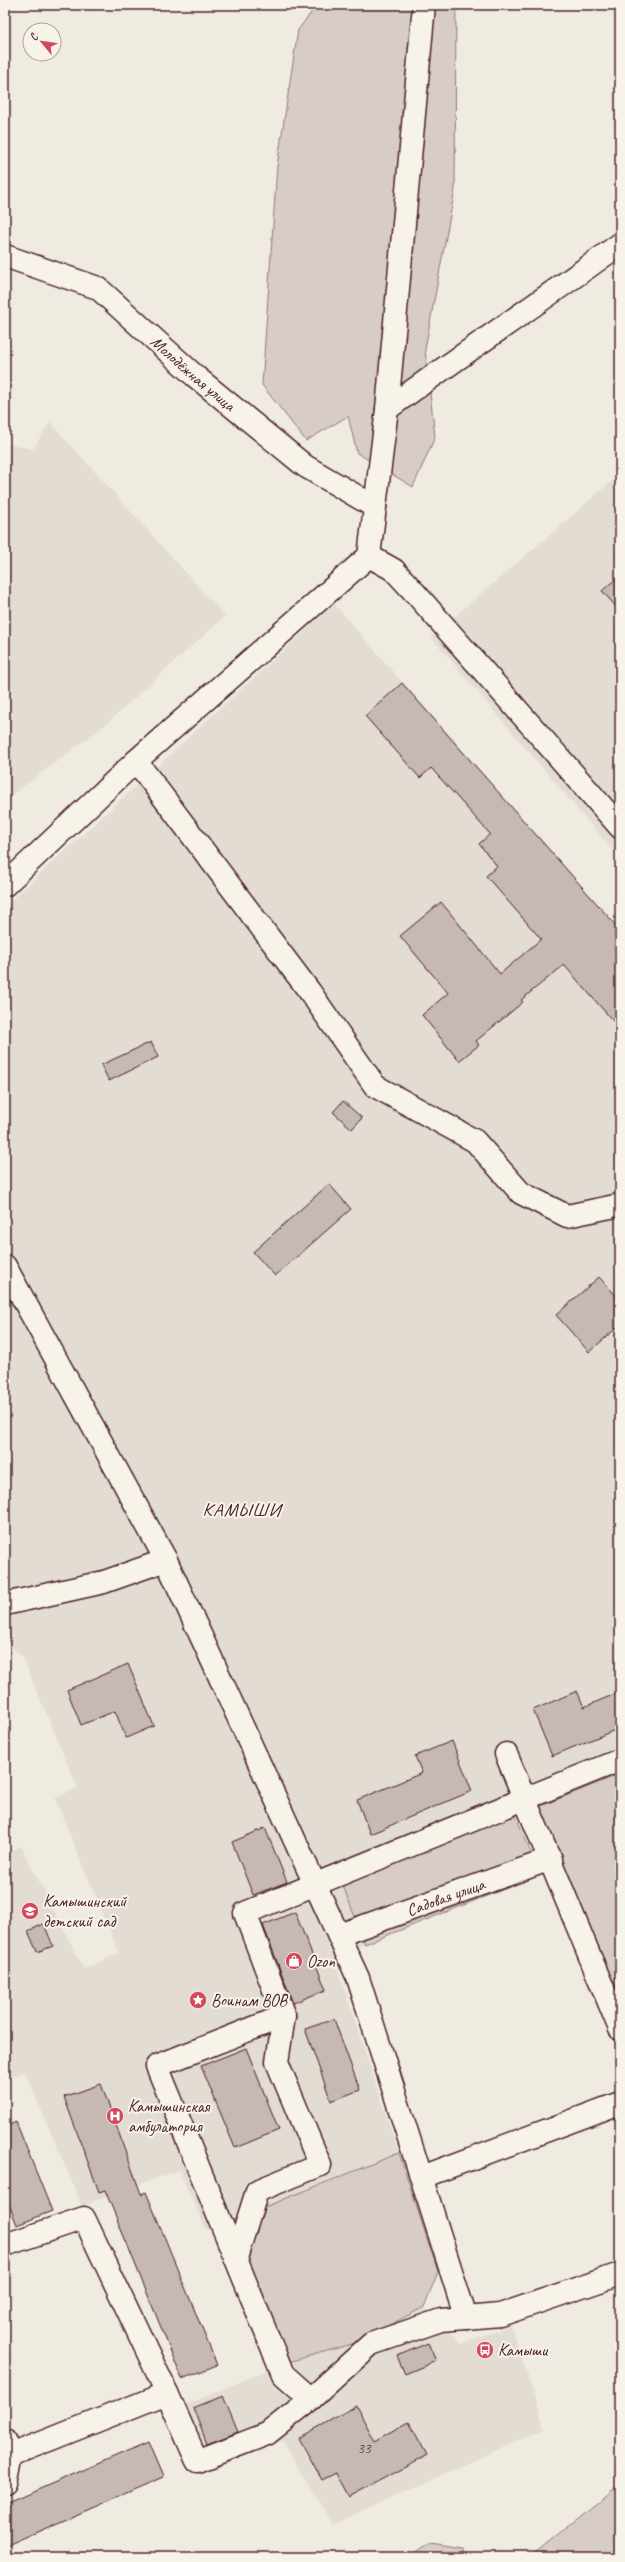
<svg xmlns="http://www.w3.org/2000/svg" width="625" height="2562" font-family="Caveat,sans-serif">
<rect width="100%" height="100%" fill="#f0ebe0"/>
<filter id="ink" filterUnits="userSpaceOnUse"><feTurbulence type="fractalNoise" baseFrequency=".025" numOctaves="2"/><feDisplacementMap in="SourceGraphic" scale="8" xChannelSelector="R" yChannelSelector="G"/><feConvolveMatrix kernelMatrix="1 2 1 2 8 2 1 2 1" color-interpolation-filters="sRGB"/></filter>
<g filter="url(#ink)">
<path fill="#e3dcd2" d="M50 422 225 616 103 727 5 800V443L33 449Z
M620 474V859L431 637Z
M334 604 620 930V1774L342 1883 365 1944 334 1958 399 2153 206 2230 179 2170 82 2206 25 2072 5 2079V1853L21 1846 84 1969 119 1953 55 1799 77 1787 22 1656 5 1641V906Z
M424 2307 461 2343 511 2326 545 2428 333 2525 282 2441 196 2472 166 2413 285 2363 355 2343Z"/>
<path fill="#d8cdc6" stroke="#917678" d="M317 5H456L455 189 425 349 435 437 413 487 357 453 348 416 306 441 262 385 277 166 298 30Z
M620 1774V2001L539 1807Z
M515 1814 540 1875 365 1944 342 1883Z
M399 2153 438 2272 424 2307 355 2343 285 2363 230 2221Z
M620 2484V2557H530L618 2486Z
M428 2543 462 2548 463 2557H409Z"/>
<path fill="#c6b8b3" stroke="#4a1f2b" d="M620 575V611L602 591Z
M402 683 620 930V1029L564 965 521 1000 523 1002 476 1041 479 1045 459 1061 422 1015 448 993 400 936 441 902 500 974 541 939 486 876 497 866 479 844 490 834 431 768 420 778 365 716Z
M151 1042 158 1057 109 1081 101 1065Z
M343 1101 362 1118 352 1129 333 1112Z
M329 1184 351 1209 275 1276 253 1252Z
M599 1277 620 1300V1325L589 1352 556 1315Z
M128 1664 154 1726 126 1738 115 1711 81 1725 67 1690Z
M577 1691 584 1707 620 1692V1728L552 1756 533 1710Z
M452 1741 472 1791 370 1834 357 1800 422 1773 415 1756Z
M265 1828 287 1882 253 1895 232 1842Z
M295 1912 326 1990 293 2003 263 1925Z
M44 1924 53 1946 37 1952 28 1931Z
M334 2019 360 2090 331 2101 305 2029Z
M246 2048 279 2130 235 2148 201 2066Z
M101 2084 141 2194 146 2192 217 2365 182 2379 105 2190 99 2192 64 2097Z
M16 2122 52 2211 17 2225 5 2194V2127Z
M428 2343 436 2361 405 2374 397 2356Z
M223 2396 238 2432 207 2444 193 2408Z
M356 2406 375 2441 409 2422 427 2455 349 2497 336 2473 322 2480 299 2438Z
M148 2442 163 2477 5 2546V2504Z"/>
<g fill="none" stroke-linecap="round" stroke-linejoin="round">
<defs>
<g id="minor">
<path id="s1" d="M5 256 98 288 195 376 305 466 375 507"/>
<path d="M387 409C464 353 543 300 620 244"/>
<path d="M369 556 394 570 416 594 620 827"/>
<path d="M136 761 310 992 375 1086 475 1141 521 1193 567 1216 620 1205"/>
<path d="M5 885 136 761 369 556 387 409 424 5"/>
<path d="M5 1266 166 1560 358 1978 466 2318"/>
<path d="M5 1604 104 1582 166 1560"/>
<path d="M506 1754 620 2029"/>
<path id="s2" d="M339 1935 551 1859"/>
<path d="M422 2177 620 2103"/>
<path d="M5 2245 84 2218 167 2393 197 2461 267 2434 311 2399 371 2344 441 2320 500 2315 620 2274"/>
<path d="M236 2258 257 2191 320 2165 277 2062 284 2016"/>
<path d="M311 2399 283 2374 157 2066 284 2016 245 1913 620 1760"/>
<path d="M5 2440 11 2455 167 2393"/>
<path d="M5 2483 11 2455"/>
</g>
</defs>
<use href="#minor" stroke="#4a1f2b" stroke-width="25"/>
<use href="#minor" stroke="#f7f3e8" stroke-width="22"/>
</g>
</g>
<defs>
<symbol id="school-disc" viewBox="-11 -11 22 22"><circle r="9.5" fill="#d1495b" stroke="#f7f3e8"/><path d="M0-5L7-2L0 1L-7-2ZM-4 1L0 2.5L4 1V4Q0 6-4 4Z" fill="#fff"/></symbol>
<symbol id="shop-disc" viewBox="-11 -11 22 22"><circle r="9.5" fill="#d1495b" stroke="#f7f3e8"/><path d="M-5-2.5h2.3a2.7 3.5 0 0 1 5.4 0H5L5.5 6h-11ZM-1.5-2.5h3a1.5 2.3 0 0 0-3 0Z" fill="#fff"/></symbol>
<symbol id="sight-disc" viewBox="-11 -11 22 22"><circle r="9.5" fill="#d1495b" stroke="#f7f3e8"/><path d="M0-6L1.8-2.2L6-1.7L2.9 1.2L3.7 5.4L0 3.3L-3.7 5.4L-2.9 1.2L-6-1.7L-1.8-2.2Z" fill="#fff"/></symbol>
<symbol id="hospital-disc" viewBox="-11 -11 22 22"><circle r="9.5" fill="#d1495b" stroke="#f7f3e8"/><path d="M-5-5h3v3.5h4V-5h3V5h-3V1.5h-4V5h-3Z" fill="#fff"/></symbol>
<symbol id="bus-disc" viewBox="-11 -11 22 22"><circle r="9.5" fill="#d1495b" stroke="#f7f3e8"/><path d="M-5-6H5V4H4V6H2V4H-2V6H-4V4H-5ZM-3.5-4V0h7V-4ZM-3.5 1.2v1.5H-2V1.2ZM2 1.2v1.5H3.5V1.2Z" fill="#fff"/></symbol>
</defs>
<g fill-rule="evenodd">
<use href="#school-disc" x="20" y="1901" width="20" height="20"/>
<use href="#shop-disc" x="284" y="1951" width="20" height="20"/>
<use href="#sight-disc" x="188" y="1990" width="20" height="20"/>
<use href="#hospital-disc" x="105" y="2106" width="20" height="20"/>
<use href="#bus-disc" x="475" y="2340" width="20" height="20"/>
</g>
<g text-anchor="middle" dominant-baseline="central" stroke-width="4" stroke-linejoin="round" paint-order="stroke">
<g font-size="15" fill="#69454d">
<text x="364" y="2448">33</text>
</g>
<g font-size="17" fill="#4a1f2b" stroke="#f7f3e8">
<text stroke="none"><textPath href="#s1" startOffset="226">Молодёжная улица</textPath></text>
<text stroke="none"><textPath href="#s2" startOffset="113">Садовая улица</textPath></text>
</g>
<g font-size="17" fill="#4a1f2b" stroke="#f7f3e8" text-anchor="start">
<text x="43" y="1901">Камышинский<tspan x="43" dy="20">детский сад</tspan></text>
<text x="307" y="1961">Ozon</text>
<text x="211" y="2000">Воинам ВОВ</text>
<text x="128" y="2106">Камышинская<tspan x="128" dy="20">амбулатория</tspan></text>
<text x="498" y="2350">Камыши</text>
</g>
<g font-size="19" letter-spacing="1" fill="#4a1f2b" stroke="#f7f3e8">
<text x="242" y="1510">КАМЫШИ</text>
</g>
</g>
<rect width="625" height="2562" fill="none" stroke="#f7f3e8" stroke-width="20"/>
<rect x="10" y="10" width="605" height="2542" fill="none" stroke="#4a1f2b" stroke-width="1.5" filter="url(#ink)"/>
<g transform="translate(42 42) rotate(299)"><circle r="19" fill="#f7f3e8" stroke="#b29e9c"/>
<path d="M0-3L7 15L0 10L-7 15Z" fill="#d1495b"/>
<text y="-6" font-size="11" font-weight="bold" text-anchor="middle" fill="#4a1f2b">С</text>
</g>
</svg>
